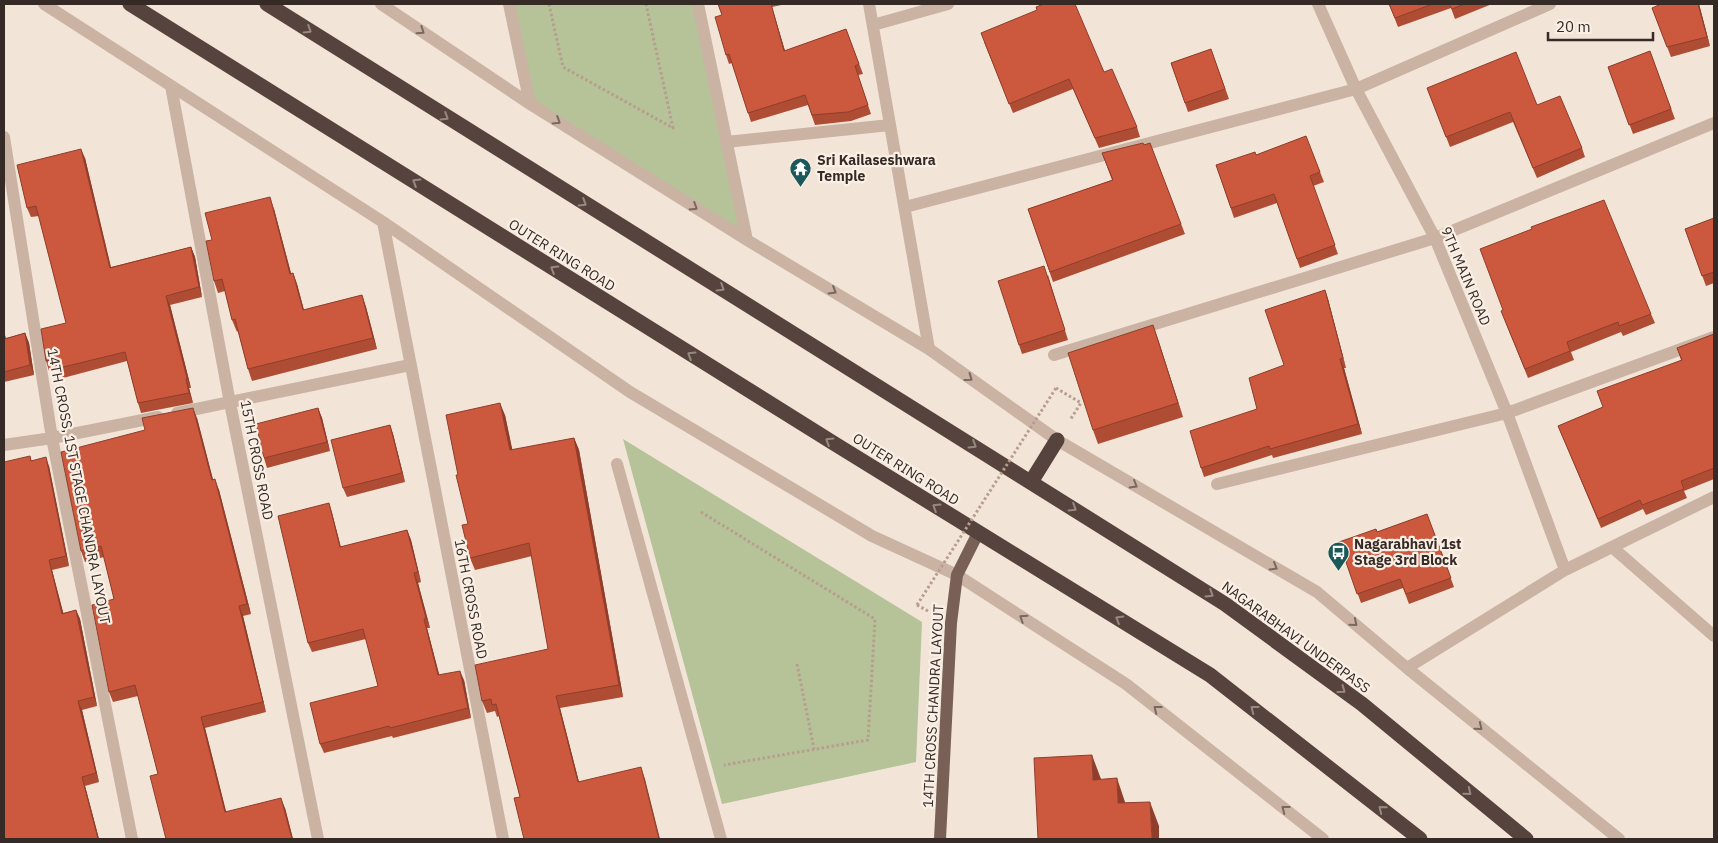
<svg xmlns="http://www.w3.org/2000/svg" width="1718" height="843" font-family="'IBM Plex Sans',sans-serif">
<rect width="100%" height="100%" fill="#f2e5d8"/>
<path fill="#b6c298" d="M509 4H698L747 240 530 104Z
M623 439 922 622 916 762 722 804Z"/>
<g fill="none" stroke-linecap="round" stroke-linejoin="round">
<path stroke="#b79d8e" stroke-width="3" stroke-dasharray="2.5 2.5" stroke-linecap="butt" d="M549 4 563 67 673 128 646 4
M1056 388 1081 403 1070 420
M701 512 875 619 868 740 724 765
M917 605 928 611
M797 664 814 749"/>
<path stroke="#cbb3a4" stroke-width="12" d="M44 4 383 222 630 392 872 536 957 575 1126 684 1323 839
M381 4 530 104 747 240 929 349 1057 440 1317 592 1407 668 1619 839
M509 4 530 104
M698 4 747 240
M869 4 929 349
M1318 4 1356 89 1435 238 1507 413 1565 570
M873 25 948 4
M171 86 230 403 318 839
M4 137 52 438 132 839
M726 142 890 125
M905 207 1356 89 1550 4
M383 222 503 839
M1054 355 1435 238 1714 123
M177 413 410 365
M4 445 52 438 158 417
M617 464 721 839
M1217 484 1507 413 1714 337
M1612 547 1714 636
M1407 668 1565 570 1714 497"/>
<path stroke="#786056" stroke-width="12" d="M940 839 951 623 957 575 978 533"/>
<path stroke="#57433d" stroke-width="15" d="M130 4 835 444 1210 675 1420 839
M267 4 1225 604 1362 704 1526 839
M1031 482 1057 440"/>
<path stroke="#b79d8e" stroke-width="3" stroke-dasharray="2.5 2.5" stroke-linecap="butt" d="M917 605 1056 388"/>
</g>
<path fill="#af4c34" d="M718 4H786L772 7 785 51 846 29 863 74 858 75 871 114 851 121 815 125 808 105 751 122 732 63 729 64 726 55 722 15Z
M1389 4H1492L1455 19 1451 8 1398 27Z
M1699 4 1710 46 1671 57 1652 8Z
M984 42 1104 72 1137 127 1140 137 1099 148 1073 89 1013 113Z
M1211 49 1229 99 1188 112 1171 63Z
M1650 51 1675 119 1633 134 1608 67Z
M1427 88 1537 105 1582 148 1585 157 1537 178 1513 122 1450 147Z
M1306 136 1324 182 1313 186 1338 254 1300 268 1277 203 1234 218 1216 165 1256 155Z
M1150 143 1185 234 1053 282 1028 209 1112 180 1102 153 1144 145Z
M85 158 111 267 191 247 195 257 202 297 170 305 191 388H189L193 403 141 413 138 403 127 361 63 378 59 368 49 371 46 361 66 323 39 216 31 217 27 208Z
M274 209 291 273H293L297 284 304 310 362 295 366 307 377 349 252 381 248 369 238 331 237 332 232 320 225 291 218 293 214 281 212 240Z
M1714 218V283L1706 286 1685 229Z
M1048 275 1068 340 1022 354 1019 345Z
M1325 290 1328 299 1346 368H1344L1362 434 1273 458 1272 455 1204 477 1201 468 1257 409 1284 365Z
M1651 314 1655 323 1623 336 1621 332 1571 352 1574 360 1528 378 1505 321Z
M1153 325 1183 417 1098 444 1093 430Z
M4 332 6 338 25 333 29 343 34 375 4 382Z
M1714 334V479L1684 491 1687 498 1646 515 1643 509 1601 528 1558 426 1603 407 1681 360 1677 348Z
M318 408 322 418 330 451 267 468 264 458Z
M505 415 512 450 574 438 579 450 623 697 560 708 579 782 645 779 520 797 499 716 497 717 495 711 487 713 482 701 548 649 532 556 475 570 470 558 468 524 458 475Z
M197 418 213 480 219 490 251 614 243 616 266 712 205 728 226 812 285 808 293 839H166L158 774 138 696 113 702 109 692 114 599 104 557 85 562 81 551Z
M390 425 393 434 405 482 347 497 343 488Z
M30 456 31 460 49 466 69 566 52 570 63 613 76 610 80 619 97 706 82 710 99 782 85 786 99 839H4Z
M329 503 332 513 341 547 407 530 411 540 421 582 418 583 430 628H427L439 675 464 680 471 718 393 738 392 736 324 753 320 744 378 686 366 639 312 652 308 643Z
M1427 514 1454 587 1409 604 1403 588 1361 603 1339 542 1377 532Z"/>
<path fill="#8f3e2b" d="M771 4 788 61 784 51Z
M1698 4H1699L1710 46 1707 37Z
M81 149 85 158 113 277 110 268Z
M270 197 274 209 294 285 290 274Z
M191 247 195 257 202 297 199 287Z
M293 273 297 284 307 322 303 310Z
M1325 290 1328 299 1346 368 1343 358Z
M362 295 366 307 377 349 373 338Z
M166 296 170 305 191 388 187 378Z
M1153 325 1158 339 1183 417 1178 403Z
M25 333 29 343 34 375 30 365Z
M1340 359 1344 368 1362 434 1358 424Z
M186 379 189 388 193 403 189 393Z
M500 403 505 415 515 462 510 450Z
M193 408 197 418 216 491 212 480Z
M318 408 322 418 330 451 327 442Z
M390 425 393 434 405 482 402 473Z
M574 438 579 450 623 697 619 685Z
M46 457 49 466 69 566 66 556Z
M215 479 219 490 251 614 247 604Z
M329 503 332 513 343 557 340 547Z
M407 530 411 540 421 582 418 572Z
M49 560 52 570 66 623 62 614Z
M414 573 418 583 430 628 426 618Z
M239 606 243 616 266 712 263 702Z
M76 610 80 619 97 706 94 697Z
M424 619 427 628 442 685 438 675Z
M460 671 464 680 471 718 468 708Z
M556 696 560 708 582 794 578 782Z
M78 701 82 710 99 782 96 773Z
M201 717 205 728 229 823 225 812Z
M1092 755 1101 779 1102 804 1093 780Z
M641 767 645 779 660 839H659Z
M82 777 85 786 99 839H98Z
M1117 778 1125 802 1126 827 1118 803Z
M281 798 285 808 293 839H292Z
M1150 802 1159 826V839H1152Z"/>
<path fill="#cc583d" stroke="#8f3e2b" d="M718 4H771L784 51 846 29 859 64 855 66 868 105 848 112 812 115 805 95 748 113 729 54 726 55 715 17 722 15Z
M1044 4H1075L1104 72 1112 69 1137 127 1095 138 1069 79 1009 104 981 33 1037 10 1036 7Z
M1389 4H1433L1395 18Z
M1449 4H1465L1452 9Z
M1661 4H1698L1707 37 1667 47 1652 8Z
M1211 49 1225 89 1185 103 1171 63Z
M1650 51 1671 109 1629 125 1608 67Z
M1516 52 1537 105 1560 96 1582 148 1533 168 1510 112 1446 137 1427 88Z
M1306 136 1320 172 1310 176 1335 245 1297 259 1274 194 1231 208 1216 165 1255 152 1256 155Z
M1143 143 1144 145 1150 143 1181 224 1050 272 1028 209 1113 180 1102 153Z
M81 149 110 268 191 247 199 287 166 296 187 378 186 379 189 393 138 403 125 352 59 368 57 358 46 361 41 329 66 323 36 206 27 208 17 165Z
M270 197 290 274 293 273 303 310 362 295 373 338 248 369 235 319 232 320 222 279 214 281 206 241 212 240 205 213Z
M1604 200 1651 314 1619 326 1618 322 1567 342 1570 351 1525 369 1501 311 1503 310 1480 249 1532 229 1531 227Z
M1714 218V272L1702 276 1685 229Z
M1044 266 1065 330 1019 345 998 281Z
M1325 290 1343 358 1340 359 1358 424 1270 449 1269 446 1201 468 1190 431 1257 409 1249 378 1284 365 1265 310Z
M1153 325 1178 403 1093 430 1068 353Z
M4 333 5 339 25 333 30 365 4 372Z
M1714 334V468L1681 481 1684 489 1642 505 1640 500 1598 519 1558 426 1603 407 1597 391 1682 360 1677 348Z
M500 403 510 450 574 438 619 685 556 696 578 782 641 767 659 839H524L514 798 520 797 496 704 492 705 491 699 482 701 475 665 548 649 529 543 470 558 462 525 468 524 456 475H458L446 415Z
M193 408 212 480 215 479 247 604 239 606 263 702 201 717 225 812 281 798 292 839H166L150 776 158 774 135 685 109 692 92 605 114 599 101 546 81 551 61 452 145 430 142 418Z
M318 408 327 442 264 458 256 424Z
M390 425 402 473 343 488 331 440Z
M30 456 31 461 46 457 66 556 49 560 62 614 76 610 94 697 78 701 96 773 82 777 98 839H4V462Z
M329 503 340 547 407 530 418 572 414 573 426 618 424 619 438 675 460 671 468 708 390 728 389 726 320 744 310 703 378 686 363 629 308 643 278 516Z
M1427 514 1451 578 1406 594 1400 579 1357 594 1339 542 1376 529 1377 532Z
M1092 755 1093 780 1117 778 1118 803 1150 802 1152 839H1038L1034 758Z"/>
<defs><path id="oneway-chevron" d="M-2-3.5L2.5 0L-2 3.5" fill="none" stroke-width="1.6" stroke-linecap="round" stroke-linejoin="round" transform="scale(1.25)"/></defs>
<g stroke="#988880">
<use href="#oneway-chevron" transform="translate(308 30) rotate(32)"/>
<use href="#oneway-chevron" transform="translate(445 117) rotate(32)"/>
<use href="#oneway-chevron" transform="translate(416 182) rotate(-148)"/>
<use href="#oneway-chevron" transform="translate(583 203) rotate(32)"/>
<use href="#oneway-chevron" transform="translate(554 269) rotate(-148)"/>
<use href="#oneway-chevron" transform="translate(721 288) rotate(32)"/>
<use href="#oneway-chevron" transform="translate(691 355) rotate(-148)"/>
<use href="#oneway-chevron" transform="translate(829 441) rotate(-148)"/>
<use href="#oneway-chevron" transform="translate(973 445) rotate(32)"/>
<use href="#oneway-chevron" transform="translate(936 507) rotate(-148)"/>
<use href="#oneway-chevron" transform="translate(1073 508) rotate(32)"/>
<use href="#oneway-chevron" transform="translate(1210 594) rotate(32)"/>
<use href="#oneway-chevron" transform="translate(1119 619) rotate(-149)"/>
<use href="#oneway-chevron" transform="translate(1342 690) rotate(36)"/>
<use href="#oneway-chevron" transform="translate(1254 709) rotate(-142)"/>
<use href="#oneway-chevron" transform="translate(1468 792) rotate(39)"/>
<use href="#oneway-chevron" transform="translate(1382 809) rotate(-141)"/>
</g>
<g stroke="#79685f">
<use href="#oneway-chevron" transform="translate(421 31) rotate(34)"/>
<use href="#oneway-chevron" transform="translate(557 121) rotate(32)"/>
<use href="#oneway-chevron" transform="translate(694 207) rotate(32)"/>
<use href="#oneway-chevron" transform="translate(833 291) rotate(31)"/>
<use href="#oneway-chevron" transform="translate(969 378) rotate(36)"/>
<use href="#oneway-chevron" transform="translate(1134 485) rotate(30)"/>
<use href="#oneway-chevron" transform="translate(1274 567) rotate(30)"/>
<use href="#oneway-chevron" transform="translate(1023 618) rotate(-147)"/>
<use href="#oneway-chevron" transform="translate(1354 623) rotate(40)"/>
<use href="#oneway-chevron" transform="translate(1157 709) rotate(-142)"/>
<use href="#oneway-chevron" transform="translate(1479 727) rotate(39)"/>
<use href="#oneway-chevron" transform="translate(1285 809) rotate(-142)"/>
</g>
<defs>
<symbol id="temple-pin" viewBox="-11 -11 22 30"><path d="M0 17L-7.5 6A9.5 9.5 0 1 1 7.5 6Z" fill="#1a5859" stroke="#faefe5"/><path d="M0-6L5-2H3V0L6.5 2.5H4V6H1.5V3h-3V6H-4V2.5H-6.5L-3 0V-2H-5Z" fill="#fff"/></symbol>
<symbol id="bus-pin" viewBox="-11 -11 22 30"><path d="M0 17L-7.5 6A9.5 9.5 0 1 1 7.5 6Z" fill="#1a5859" stroke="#faefe5"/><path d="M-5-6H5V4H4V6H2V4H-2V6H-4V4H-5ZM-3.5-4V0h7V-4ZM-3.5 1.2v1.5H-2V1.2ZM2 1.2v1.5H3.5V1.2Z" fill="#fff"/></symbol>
</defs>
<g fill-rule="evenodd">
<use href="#temple-pin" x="788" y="156" width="25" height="34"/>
<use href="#bus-pin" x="1326" y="540" width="25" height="34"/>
</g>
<g text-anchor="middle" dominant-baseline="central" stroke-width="4.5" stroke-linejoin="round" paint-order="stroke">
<g font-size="14" font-weight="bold" fill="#362a26" stroke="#faefe5" text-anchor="start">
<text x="817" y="160">Sri Kailaseshwara<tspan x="817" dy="16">Temple</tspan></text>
<text x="1354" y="544">Nagarabhavi 1st<tspan x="1354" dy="16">Stage 3rd Block</tspan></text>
</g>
<g font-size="14" fill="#362a26" stroke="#faefe5">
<text transform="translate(562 255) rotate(32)">OUTER RING ROAD</text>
<text transform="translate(1466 276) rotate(67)">9TH MAIN ROAD</text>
<text transform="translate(257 460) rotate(79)">15TH CROSS ROAD</text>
<text transform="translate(906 469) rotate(32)">OUTER RING ROAD</text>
<text transform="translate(79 486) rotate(79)">14TH CROSS, 1ST STAGE CHANDRA LAYOUT</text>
<text transform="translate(471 599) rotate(79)">16TH CROSS ROAD</text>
<text transform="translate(1296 637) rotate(36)">NAGARABHAVI UNDERPASS</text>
<text transform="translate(933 706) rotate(-87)">14TH CROSS CHANDRA LAYOUT</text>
</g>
</g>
<rect width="1718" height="843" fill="none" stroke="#362a26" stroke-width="10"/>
<path d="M1548 32v8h105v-8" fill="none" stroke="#362a26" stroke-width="2.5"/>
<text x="1556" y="32" font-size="15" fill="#362a26" stroke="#faefe5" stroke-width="4" paint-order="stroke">20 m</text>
</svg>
